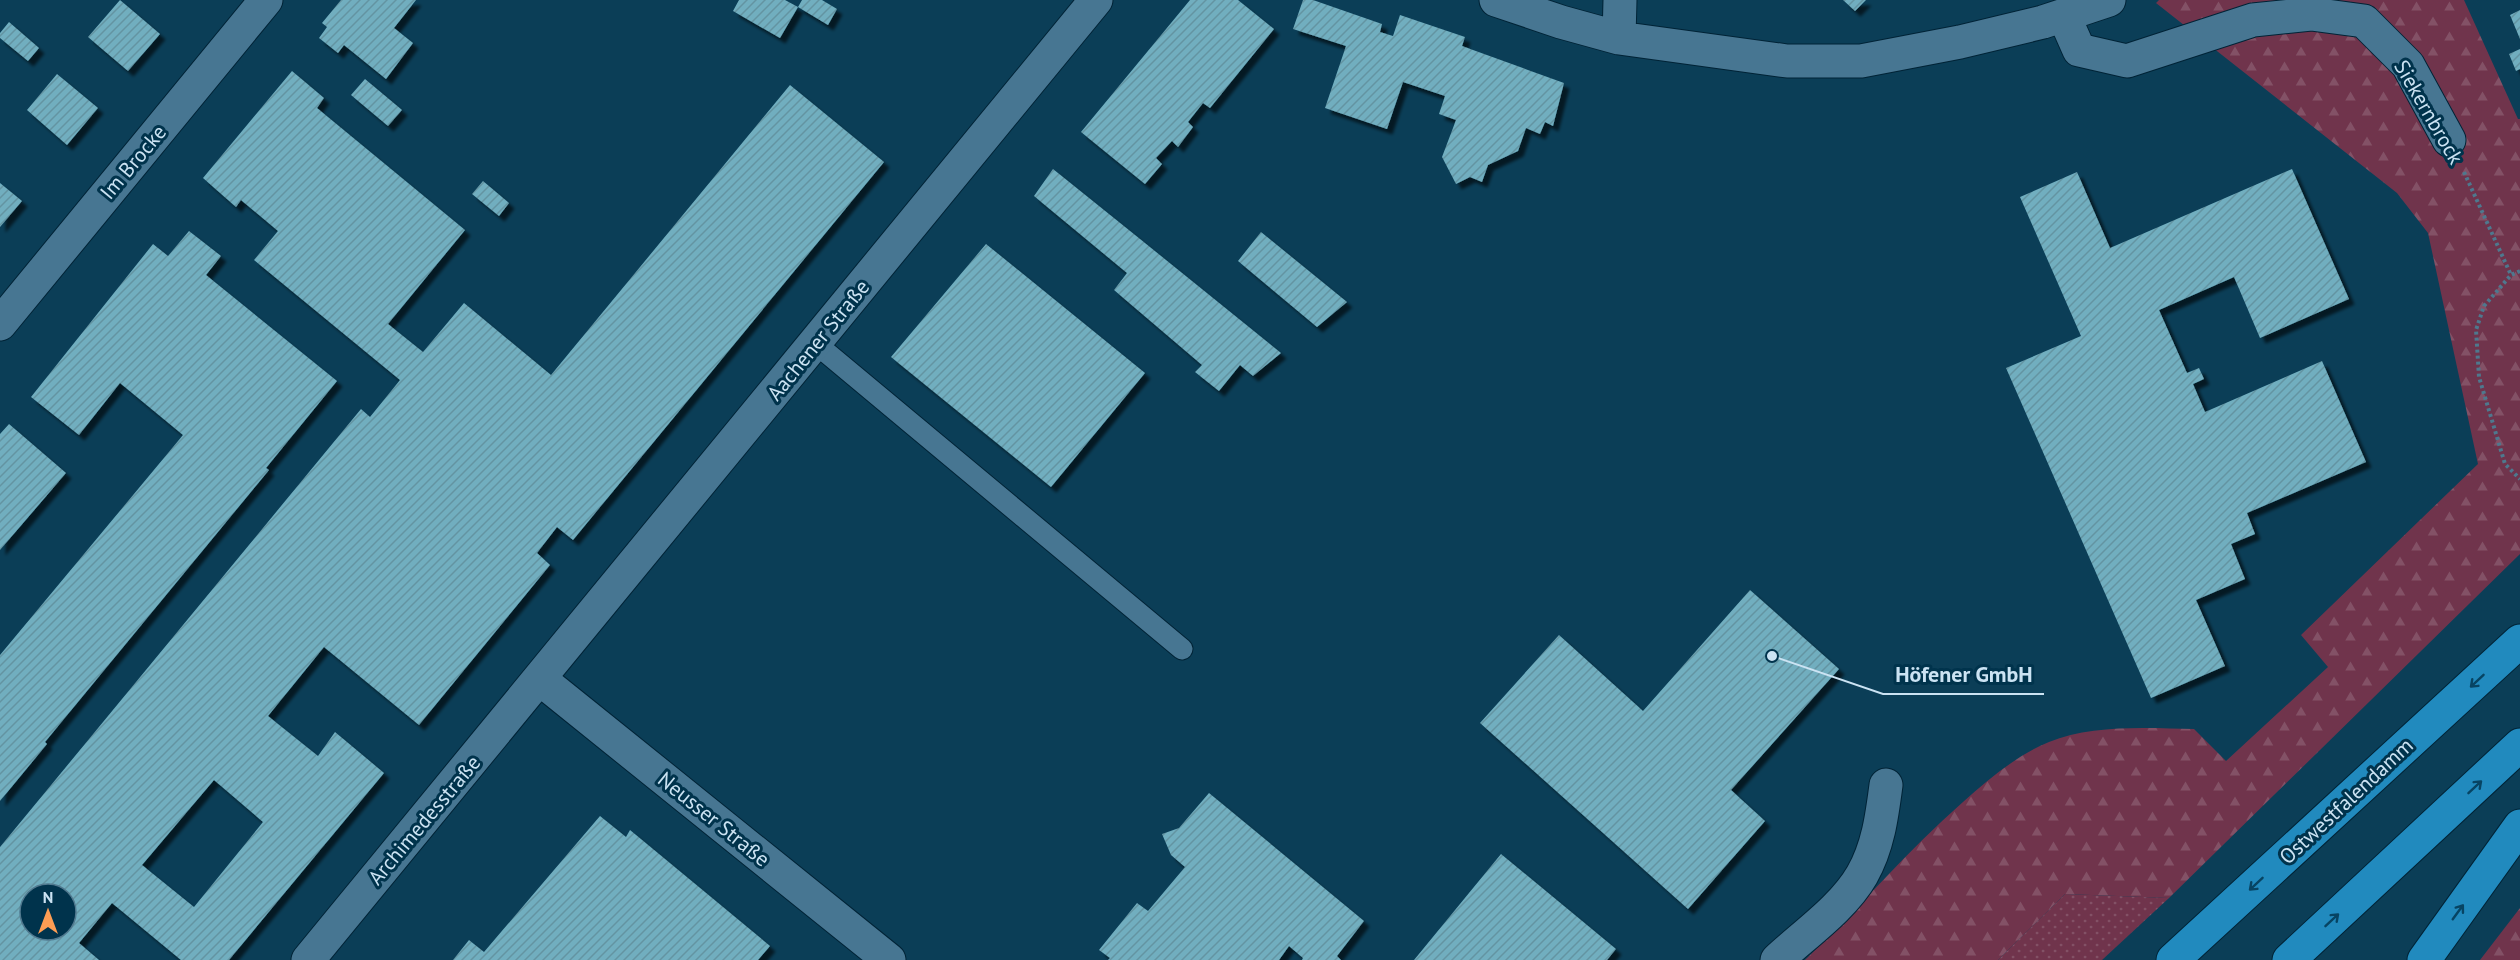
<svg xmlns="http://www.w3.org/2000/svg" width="2520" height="960" font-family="'PT Sans',sans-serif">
<defs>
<pattern id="green-dots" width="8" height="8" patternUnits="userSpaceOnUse" patternTransform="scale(1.5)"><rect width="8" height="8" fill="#70344c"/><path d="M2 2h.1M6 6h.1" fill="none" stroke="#835166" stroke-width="1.8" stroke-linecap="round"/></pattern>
<pattern id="forest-firs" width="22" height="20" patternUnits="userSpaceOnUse" patternTransform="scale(1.5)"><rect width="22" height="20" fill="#70344c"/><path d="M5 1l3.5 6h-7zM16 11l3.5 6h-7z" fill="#835166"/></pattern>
<pattern id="building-hatch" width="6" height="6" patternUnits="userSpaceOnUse" patternTransform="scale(1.5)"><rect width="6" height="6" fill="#71aebf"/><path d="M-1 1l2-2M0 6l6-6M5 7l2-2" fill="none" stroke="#6494a2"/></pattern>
<filter id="shadow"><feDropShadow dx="5.5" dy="5.5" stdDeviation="1.5" flood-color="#0009"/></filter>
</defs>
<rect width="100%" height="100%" fill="#0b3e57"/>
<path fill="url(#green-dots)" d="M2065 894 2169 898 2102 960H1998Z"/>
<path fill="url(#forest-firs)" d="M2159 0H2464L2518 119H2520V554L2169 898 2065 894 1998 960H1805C1859 908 1907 851 1963 802 1989 779 2017 755 2049 742 2091 724 2150 728 2194 729L2226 761 2328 667 2301 635 2478 464 2428 233 2397 193 2156 3Z
M2520 908V960H2480Z"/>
<path fill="url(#building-hatch)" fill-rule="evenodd" filter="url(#shadow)" d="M120 0 160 34 128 71 88 37Z
M341 0H416L394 28 413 43 386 79 344 45 338 53 319 38 327 27 322 23Z
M739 0H785L798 7 780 38 733 11Z
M802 0H822L837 9 828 25 798 7Z
M1190 0H1238L1274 29 1210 108 1203 103 1188 122 1193 127 1178 147 1172 141 1156 158 1162 164 1145 184 1081 132Z
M1303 0H1313L1382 24 1380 32 1393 36 1400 15 1465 37 1462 46 1564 83 1553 126 1545 122 1540 134 1526 128 1518 151 1488 165 1482 182 1470 177 1456 184 1442 157 1456 120 1439 114 1445 96 1403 82 1387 129 1325 108 1346 46 1293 29Z
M1843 0H1866L1855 11Z
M2520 10V39L2510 15Z
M9 22 39 48 28 61 0 38V33Z
M2520 49V69L2516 71 2509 54Z
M292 71 324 98 317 108 465 230 388 324 423 352 464 303 551 375 790 85 884 162 573 540 557 527 537 553 550 565 419 725 324 647 268 716 318 756 335 732 384 773 229 960H181L112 903 79 943 99 960H0V847L361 409 370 417 400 380 254 260 278 231 241 200 236 207 203 178ZM214 780 263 822 194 907 142 865ZM30 894H66V930H30Z
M57 74 98 108 67 145 27 110Z
M365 79 402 110 388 126 351 95Z
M1053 169 1140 239 1281 353 1253 376 1240 365 1219 391 1195 372 1202 365 1114 290 1127 273 1034 196Z
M2292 169 2349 299 2260 338 2234 277 2159 310 2187 373 2199 368 2204 379 2193 384 2205 412 2322 361 2366 462 2247 513 2255 534 2231 544 2245 579 2196 600 2225 666 2151 698 2006 368 2081 336 2020 197 2077 172 2110 248Z
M483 181 509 203 499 216 472 194Z
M0 183 22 201 0 227Z
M189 231 221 256 206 275 337 381 266 468 269 470 45 742 47 744 0 801V655L183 435 120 383 79 435 31 397 153 244 168 256Z
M1261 232 1347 302 1317 327 1238 261Z
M986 244 1145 373 1051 487 891 357Z
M9 424 66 473 0 550V434Z
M1750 590 1839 669 1731 790 1765 821 1688 909 1480 723 1559 635 1643 711Z
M1209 793 1364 921 1337 956 1341 960H1302L1303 958 1289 946 1279 960H1108L1110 958 1099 950 1137 903 1148 911 1185 867 1171 855 1162 834 1179 828Z
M600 816 626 837 630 830 770 946 758 960H453L469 940 484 952Z
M1501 854 1616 949 1607 960H1414Z"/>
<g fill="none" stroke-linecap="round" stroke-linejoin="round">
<defs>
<path id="lane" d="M815 343 1182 649"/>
<path id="street" d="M1496 0 1561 22 1619 38 1787 61H1861L1960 42 2043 22 2109 0
M2064 16 2079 50 2127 61 2253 20 2311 14 2364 21 2408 65 2449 140
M1619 38 1620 0
M0 324 266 0
M540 679 889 960
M308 960 1096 0
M1777 960C1805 934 1843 908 1862 875 1878 847 1882 816 1886 785"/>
<path id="highway" d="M2173 960 2520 641
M2289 960 2520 745
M2424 960 2520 826"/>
</defs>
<use href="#lane" stroke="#002336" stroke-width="23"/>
<use href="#street" stroke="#002336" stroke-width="35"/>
<use href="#highway" stroke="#002336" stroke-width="35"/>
<path stroke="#4e788e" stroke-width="4" stroke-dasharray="3 3" stroke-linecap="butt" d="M2464 172 2511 275
M2520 271 2511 275 2484 306 2476 330 2479 377 2505 464 2520 479"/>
<use href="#lane" stroke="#477692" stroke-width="21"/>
<use href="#street" stroke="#477692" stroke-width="33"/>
<use href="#highway" stroke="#218abe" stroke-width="33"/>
</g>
<defs><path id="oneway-shaft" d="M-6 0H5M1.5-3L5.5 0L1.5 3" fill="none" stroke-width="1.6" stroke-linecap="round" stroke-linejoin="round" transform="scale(1.5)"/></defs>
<g stroke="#074463">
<use href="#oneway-shaft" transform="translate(2477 681) rotate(137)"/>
<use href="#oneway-shaft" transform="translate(2475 787) rotate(-43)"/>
<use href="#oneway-shaft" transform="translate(2256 884) rotate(137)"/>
<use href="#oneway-shaft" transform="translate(2458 912) rotate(-54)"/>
<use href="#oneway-shaft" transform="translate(2332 920) rotate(-43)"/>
</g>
<g text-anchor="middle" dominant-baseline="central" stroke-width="6" stroke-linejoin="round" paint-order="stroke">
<g font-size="21" fill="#cbe3f3" stroke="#00334c">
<text transform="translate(2429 112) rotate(60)">Siekernbrock</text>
<text transform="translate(133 162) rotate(-50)">Im Brocke</text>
<text transform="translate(818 340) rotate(-51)">Aachener Straße</text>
<text transform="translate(2346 801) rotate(-43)">Ostwestfalendamm</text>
<text transform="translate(714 819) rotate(39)">Neusser Straße</text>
<text transform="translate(424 820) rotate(-50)">Archimedesstraße</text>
</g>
</g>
<path fill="none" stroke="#cbe3f3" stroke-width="2" d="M1772 656L1883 694H2044"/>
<circle fill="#cbe3f3" stroke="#00334c" stroke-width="2" cx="1772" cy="656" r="6"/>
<g font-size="22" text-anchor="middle" font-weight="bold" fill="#cbe3f3" stroke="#00334c" stroke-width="6" stroke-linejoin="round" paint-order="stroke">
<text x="1964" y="682">Höfener GmbH</text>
</g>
<g transform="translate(48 912)"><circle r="28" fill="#00334c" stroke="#51798f" stroke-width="1.5"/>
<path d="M0-4.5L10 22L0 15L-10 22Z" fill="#fc9d54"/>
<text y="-9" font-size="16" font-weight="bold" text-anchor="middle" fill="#cbe3f3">N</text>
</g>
</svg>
